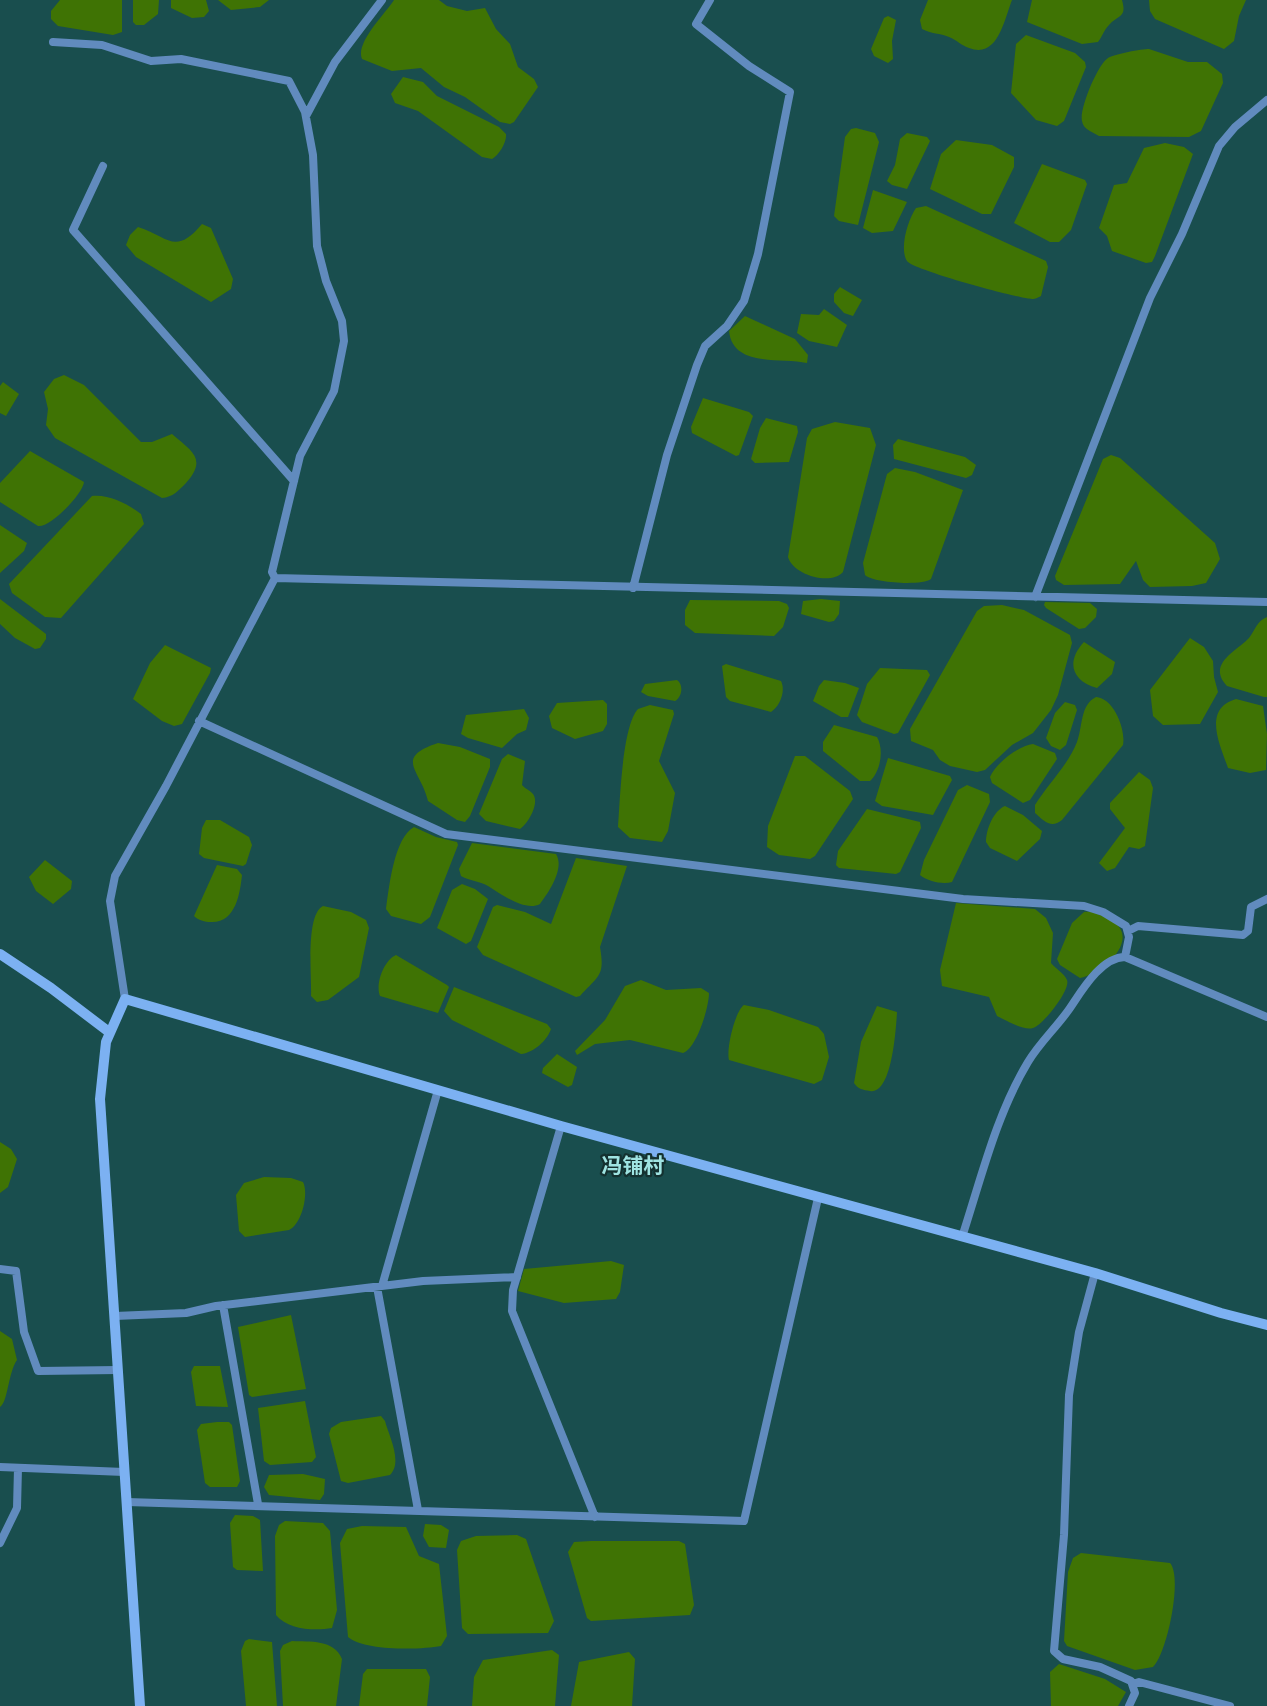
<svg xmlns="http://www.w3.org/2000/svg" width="1267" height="1706" font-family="'DM Sans','Noto Sans SC',sans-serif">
<rect width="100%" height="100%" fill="#194e4e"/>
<path fill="#3f7304" d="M60 0H122V32L113 35 58 26 51 19V11Z
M133 0H159L158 14 144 25H136L133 22Z
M171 0H206L209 11 204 17 192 18 171 8Z
M218 0H269L260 7 231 10Z
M394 0H439L447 6 467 11 485 8 496 29 510 44 518 67 534 79 538 87 514 122 510 124 500 122 465 97 444 87 421 68 392 71 362 59C355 43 385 14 394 0Z
M928 0H1012C1004 20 998 59 969 48 962 46 957 40 949 37 940 33 931 34 922 29L920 20Z
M1032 0H1122C1127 18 1119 14 1109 25 1104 30 1102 37 1098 42L1082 44 1027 22Z
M1149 0H1246L1239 16 1234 41 1224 49 1155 19 1150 11Z
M888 16 896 20 892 41 893 59 888 63 874 56 871 49 884 18Z
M1026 35 1075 53 1085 62 1086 67 1064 121 1057 126 1036 120 1011 93 1016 44Z
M1149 49 1188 62H1207L1222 74 1223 83 1201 131 1189 137 1099 136C1092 132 1083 129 1082 121 1079 109 1098 64 1108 58 1114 54 1142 49 1149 49Z
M403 77 423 82 437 96 499 127 506 134C507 142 499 155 492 159L482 157 418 111 395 103 391 94Z
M856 128 875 133 879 142 858 225 839 221 834 216 845 137 851 129Z
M907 133 927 137 930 141 907 189 892 185 887 181 895 165 900 139Z
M956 140 992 145 1014 157V167L991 214H982L930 189 941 154Z
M1165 143 1184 147 1193 154 1155 256 1152 262 1146 263 1112 251 1107 236 1099 228 1114 185 1127 183 1144 148Z
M1042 164 1085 180 1087 184 1071 230 1059 242H1050L1014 223Z
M873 190 907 202 893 231 872 233 863 228Z
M926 206 1046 261 1048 267 1041 296C1037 298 1036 299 1032 299 1017 298 913 270 907 261 899 249 908 219 916 208Z
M202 224 211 228 233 279 231 289 211 302 136 257 126 245 130 235 138 227C169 237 175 256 202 224Z
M840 287 862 300 853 316 844 313 834 302V294Z
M824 309 847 325 837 347 809 341 797 333 801 314 819 315Z
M745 316 795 339 808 355 807 363C781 357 733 368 729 331Z
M64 375 84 385 141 442H152L172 434C193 452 207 459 186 483 178 491 173 497 162 498L55 438 46 425 48 409 44 392 54 379Z
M3 382 19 394 6 416 0 413V386Z
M703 398 749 412 753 416 739 455 736 456 692 433 691 427Z
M766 418 797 426 798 432 789 462 755 463 751 459 760 428Z
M835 422 870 428 876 445 843 572C831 586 793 575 788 557L807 438 812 429Z
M898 439 965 457 976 465 972 475 966 478 894 459 893 445Z
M30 451 84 482C83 494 50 528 38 526L0 502V483Z
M1111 455 1120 458 1215 543 1220 559 1206 583 1192 586 1150 587 1143 580 1136 561 1120 584 1064 585 1056 580 1055 576 1103 459Z
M895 468 915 472 963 490 931 579C922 586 873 583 865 575L863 563 887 474Z
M92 496C109 494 128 504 141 514L144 524 61 618 45 617 12 593 9 584Z
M0 525 27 543 24 551 0 573Z
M0 599 46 634V639L40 648 35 649 15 638 0 624Z
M821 599 840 601 839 614 834 621 829 622 801 614 803 601Z
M690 600 779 601 787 604 789 608 783 627 774 636 695 633 685 625V610Z
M1045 602 1090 603 1097 609 1096 617 1085 628 1079 629 1046 608 1044 605Z
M1002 605 1024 610 1070 635 1072 643 1058 695 1051 710 1033 733 1012 745 985 770 977 772 950 766 940 760 933 750 911 741 910 729 977 611 984 606Z
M1267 617V697H1264L1227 686C1206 664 1237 651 1249 638 1255 630 1257 621 1267 617Z
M1190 638 1204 647 1213 661 1214 677 1218 692 1200 724 1163 725 1153 716 1150 690Z
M1084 642 1115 662 1112 674 1097 688C1071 681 1066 661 1084 642Z
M165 645 211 668 210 673 182 724 174 726 162 721 133 699 150 663Z
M726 664 781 681C786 691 780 706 771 712L730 701 726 697 722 666Z
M880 668 927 670 930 675 898 733 894 734 862 722 857 715 867 684Z
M677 680C684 685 682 697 675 701L648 696 641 692 645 684Z
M824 680 845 683 859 688 848 717H841L813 701 819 686Z
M1096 697C1114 698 1126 730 1123 745L1062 820C1051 829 1044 821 1035 813V805C1048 784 1068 765 1077 742 1083 726 1080 705 1096 697Z
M1236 699 1263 706 1267 734 1266 770 1250 773 1228 768C1220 745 1202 709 1236 699Z
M603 700 607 704V724L603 731 575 739 552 728 549 716 557 703Z
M1065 702 1075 705 1077 710 1066 745 1060 750 1051 746 1046 738 1055 713Z
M650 705 673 710 674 714 659 761 675 793 668 831 662 842 630 838 618 827C620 802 622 726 638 709Z
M524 709 529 718 526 730 517 734 502 748 468 738 461 734 466 715Z
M834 725 877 737C884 749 881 771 870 781H860L823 751V742Z
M438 743 460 747 490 759V767L470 816 465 822 457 820 428 801C421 770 393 758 438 743Z
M1033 744 1055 753 1057 759 1030 800 1023 803 992 783 990 777C996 763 1018 746 1033 744Z
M508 754 525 761 522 785C525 789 530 790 533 794 540 803 528 824 520 829L486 821 479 814 502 759Z
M795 756H805L850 791 853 799 815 856 810 859 779 855 767 847 768 826Z
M888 758 950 776 952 780 933 815 882 806 875 801Z
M1139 772 1150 780 1153 788 1145 846 1139 849 1129 847 1115 868 1107 871 1099 863 1125 828 1110 809V803Z
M967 785 989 794 990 802 952 882C943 885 927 881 920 875L924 860 958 790Z
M1005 806 1023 815 1042 831 1040 839 1017 861 990 848 986 842C986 830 993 811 1005 806Z
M867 809 920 822 921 828 900 872 896 874 839 868 836 865 838 851Z
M206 820H220L249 837 252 845 246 864 243 866 204 858 199 854 202 828Z
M414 827 436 837 457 842 458 845 430 917 421 924 391 916 386 909C389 887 394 838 414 827Z
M472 843 556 854C565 868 549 892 540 904 525 912 501 894 488 886 479 881 470 881 461 876L459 869Z
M576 858 627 866 600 947C605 976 599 975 580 996L576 997 483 955 477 947 493 907 497 905 525 912 551 924Z
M45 860 72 881 71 889 53 904 36 891 29 877Z
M217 865 237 869 242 875C240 893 236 923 211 922 205 922 198 920 194 916Z
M462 884 475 889 488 899 471 941 466 944 437 928 452 890Z
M956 903 1035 909 1046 918 1053 933 1051 963C1056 969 1064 973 1067 980 1071 990 1042 1026 1033 1028 1023 1031 1006 1020 997 1016L989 997 942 986 940 970Z
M323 906 351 912 366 920 369 928 359 977 328 1000 317 1002 311 996C312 978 305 915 323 906Z
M1084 912C1093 911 1099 914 1107 918 1145 935 1105 973 1080 978L1060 965 1057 959 1072 923Z
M396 955 447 985 449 987 438 1013 380 996C375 984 384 960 396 955Z
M641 980 666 990 701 988 709 993C709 1007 697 1048 683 1053L630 1040 595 1044 577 1055 575 1051 605 1020 625 986Z
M454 987 547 1024 551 1029C547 1041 533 1053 521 1054L452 1020 444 1011Z
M744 1005 769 1010 818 1027 824 1034 829 1057 822 1080 814 1084 729 1060C726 1049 735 1011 744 1005Z
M877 1006 897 1012C896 1029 892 1095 870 1091 863 1090 858 1089 854 1083L861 1042Z
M557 1054 577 1067 572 1085 568 1087 542 1073 543 1068Z
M0 1142 11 1149 17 1159 8 1187 0 1193Z
M264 1177 291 1178 303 1182C309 1193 302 1224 289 1230L245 1237 239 1231 236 1195 244 1183Z
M611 1261 624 1265 620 1292 616 1299 564 1303 518 1291 524 1269Z
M291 1315 306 1389 252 1397 249 1395 238 1327Z
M0 1331 12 1339 17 1360C8 1373 8 1402 0 1407Z
M194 1366H220L228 1407 196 1406 191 1372Z
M305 1401 316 1457 312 1462 270 1465 264 1461 258 1408Z
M381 1416 385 1421C389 1436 403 1462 390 1475L348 1483 341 1481 329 1434 331 1428 341 1422Z
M217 1422H229L232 1425 240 1481 237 1487H210L205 1483 197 1430 201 1424Z
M303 1474 325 1479 324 1494 320 1500 269 1495 264 1487 269 1475Z
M235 1515 253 1516 260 1520 263 1571 237 1570 233 1567 230 1523Z
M285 1521 323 1523 330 1531 337 1610 332 1628C315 1631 288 1630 276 1615L275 1536 279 1525Z
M425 1524 441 1525 449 1530 446 1548 429 1547 423 1536Z
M362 1526 406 1527 419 1556 439 1564 447 1636 441 1646C420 1650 364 1651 348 1637L340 1543 347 1529Z
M517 1535 526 1539 554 1621 548 1633 468 1634 462 1628 457 1550 461 1541 476 1536Z
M591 1541H679L685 1544 694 1605 690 1615 591 1621 587 1618 568 1552 574 1542Z
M1081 1553 1170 1563C1183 1577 1167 1654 1153 1667L1135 1670 1067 1646 1064 1641 1068 1572 1073 1558Z
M249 1639 272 1642 277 1706H246L241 1651 245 1641Z
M292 1641C310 1642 334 1639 342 1659L336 1706H283L280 1651 283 1645Z
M552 1650 559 1655 555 1706H472L474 1677 483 1660Z
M629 1652 635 1659 632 1706H571L579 1662Z
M1059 1664 1105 1679 1126 1692 1118 1706H1051L1050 1672Z
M367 1669H426L430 1677 427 1706H359L363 1674Z"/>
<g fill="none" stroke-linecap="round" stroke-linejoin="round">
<path stroke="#618bbe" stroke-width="8" d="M53 42 102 45 151 61 181 59 289 81 305 112 313 155 317 246 326 281 342 321 344 341 334 391 300 456 272 572 275 578 166 786 115 876 110 901 125 999
M306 116 335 62 382 0
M103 166 73 230 294 481
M275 578 1267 602
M633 588 667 455 697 365 705 346 727 326 744 301 758 254 790 92 749 66 696 24 710 0
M1035 597 1150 298 1182 234 1219 146 1235 127 1267 100
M199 721 446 834 963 899 1084 906 1103 912 1126 926 1129 937 1125 957
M1128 931 1138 926 1243 935 1248 931 1251 907 1267 899
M561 1126 513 1290 512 1311 595 1517
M962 1237C981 1179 996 1115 1028 1062 1040 1042 1057 1027 1070 1008 1081 992 1101 957 1125 957L1267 1017
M0 1269 16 1271 24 1332 38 1371 118 1370
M1095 1273 1079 1332 1069 1395 1064 1535 1054 1651 1063 1659 1100 1667 1131 1681 1135 1693 1129 1706
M382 1286 438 1090
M377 1287 418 1510
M223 1305 258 1504
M115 1316 186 1313 216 1306 423 1281 517 1277
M0 1467 124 1472
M127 1502 744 1521 818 1198
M0 1543 17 1508 18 1468
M1133 1684 1139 1682 1230 1706"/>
<path stroke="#7cb1f2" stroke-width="10" d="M0 954 51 988 109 1032
M140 1706 100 1099 106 1042 125 999 561 1126 1095 1273 1221 1313 1267 1325"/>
</g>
<g text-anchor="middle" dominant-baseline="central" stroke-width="4.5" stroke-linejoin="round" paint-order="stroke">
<g font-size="21" font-weight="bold" fill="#9fe4e2" stroke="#143130">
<text x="633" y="1166">冯铺村</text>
</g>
</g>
</svg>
